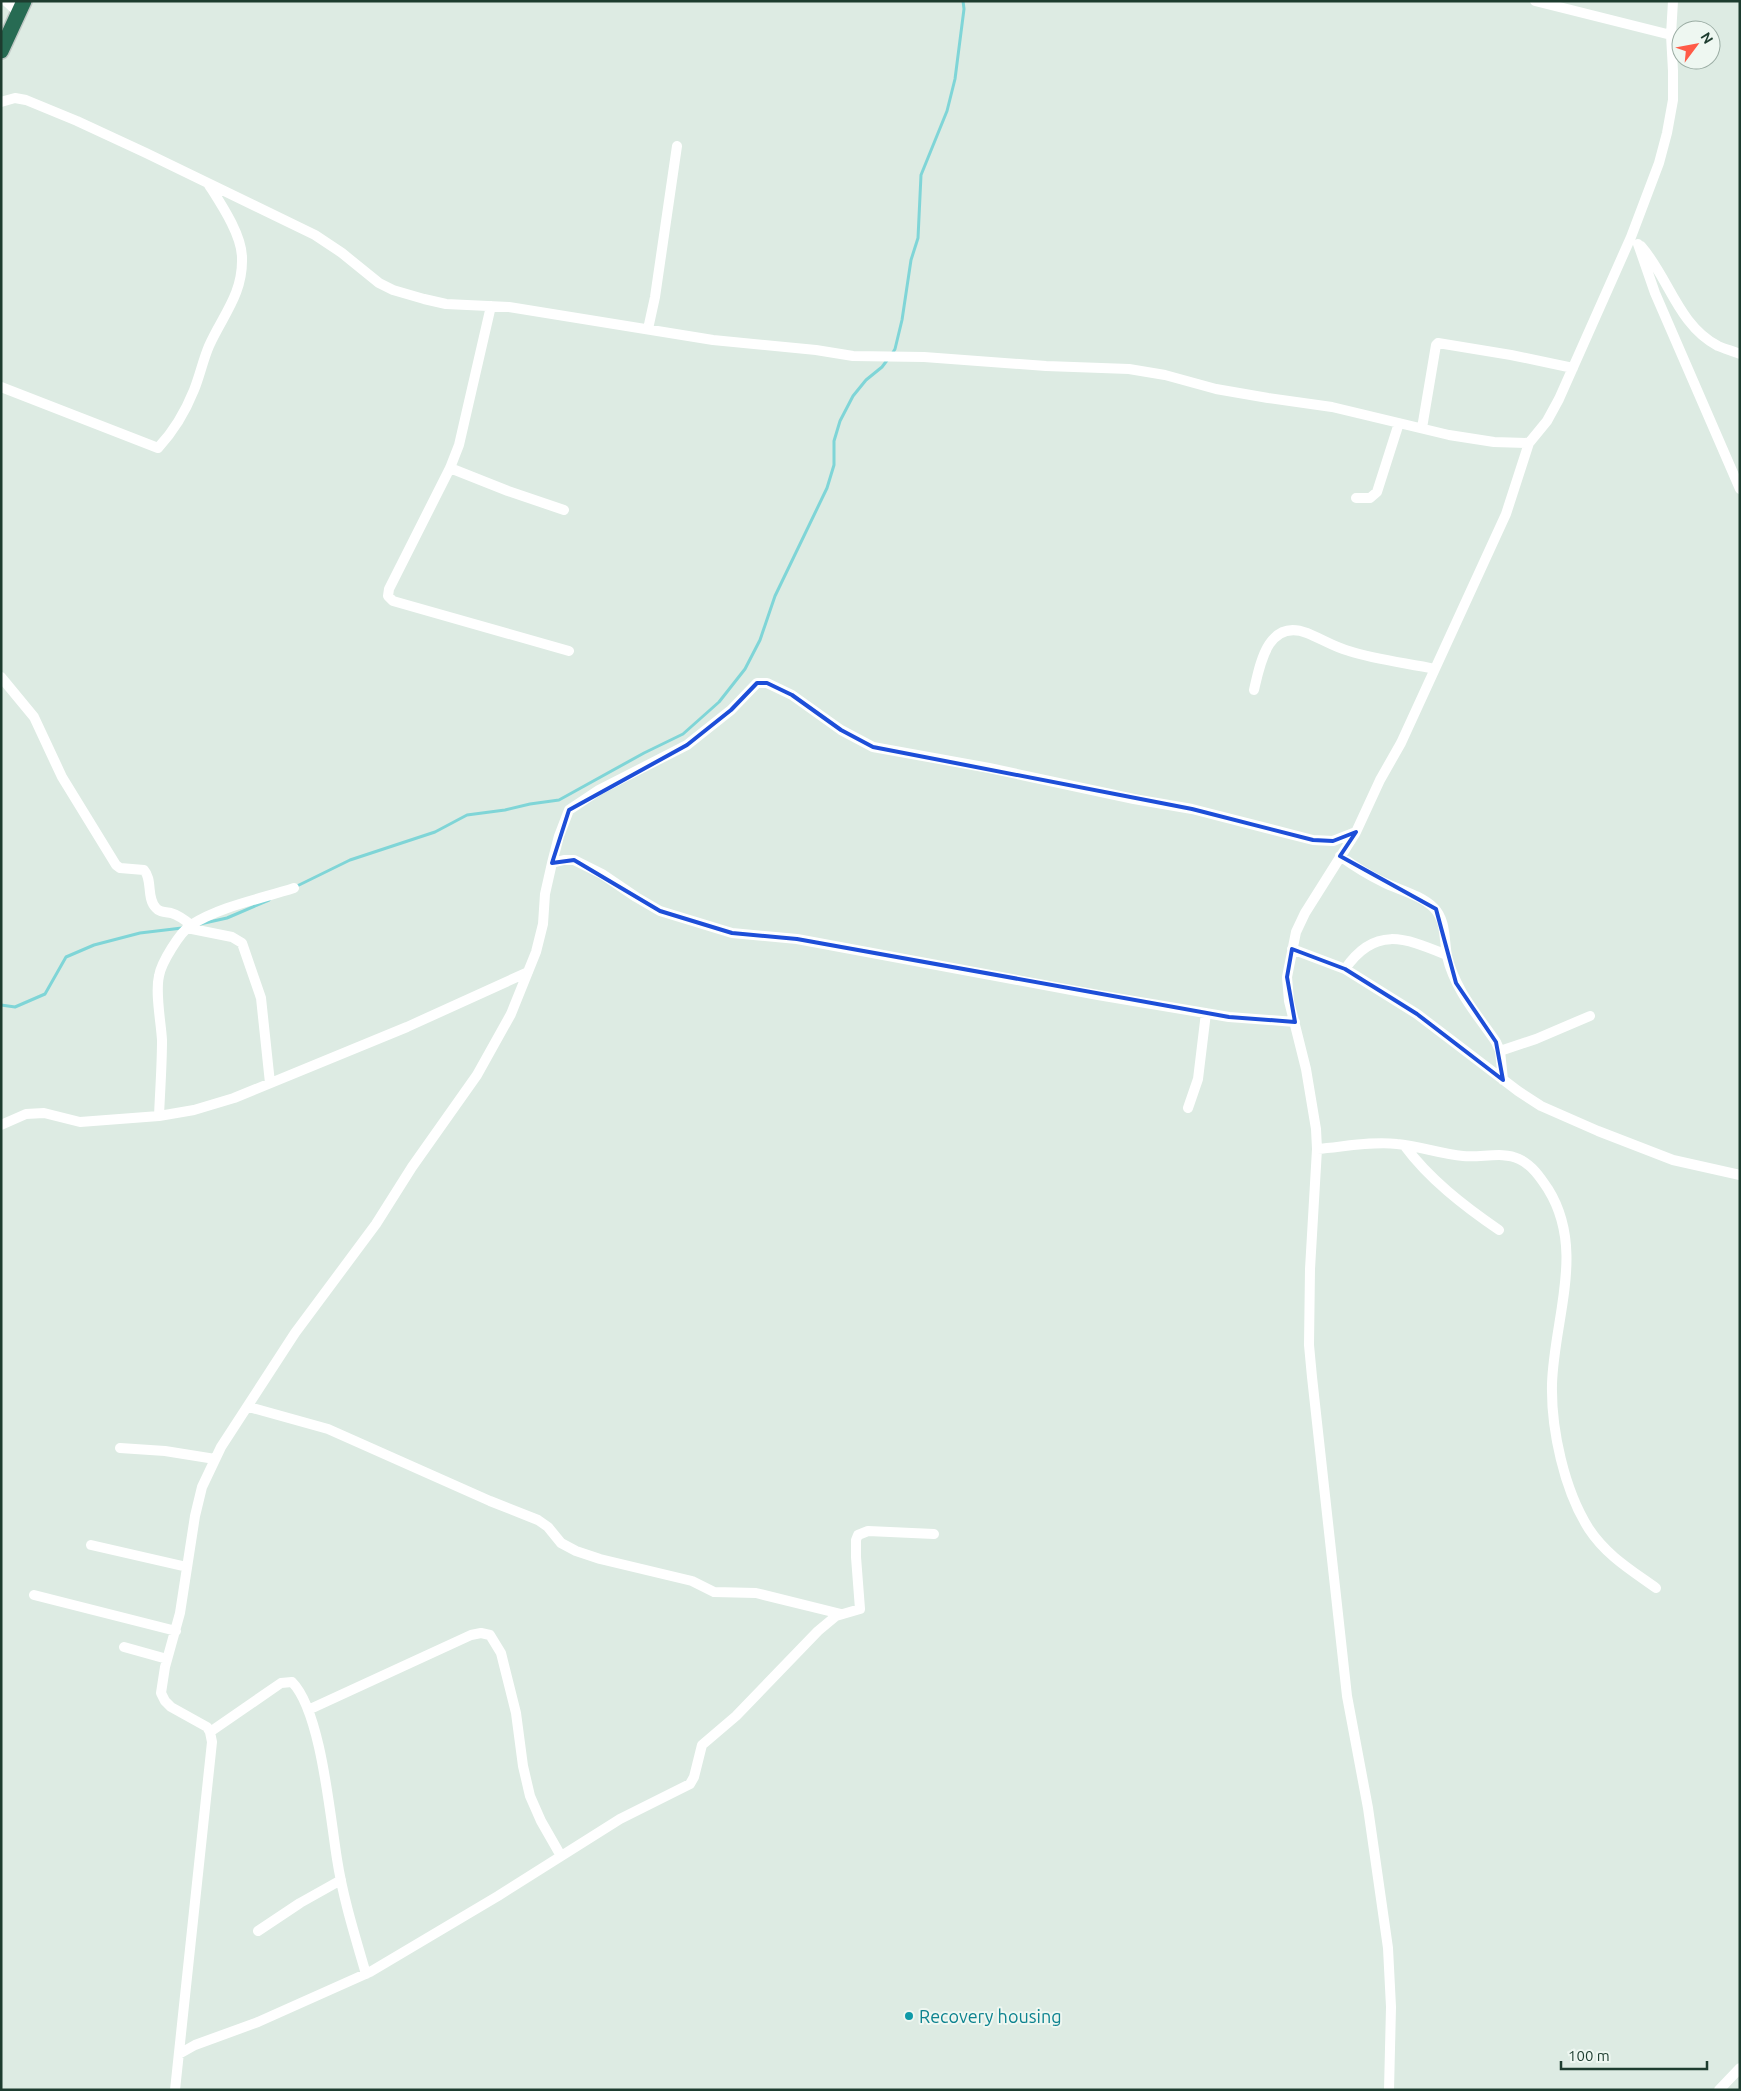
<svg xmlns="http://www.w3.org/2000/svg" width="1741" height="2091" font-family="Ubuntu,sans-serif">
<rect width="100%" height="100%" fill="#ddebe3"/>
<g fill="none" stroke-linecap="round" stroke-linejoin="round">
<path stroke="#7fd5d7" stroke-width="3" d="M892 354 895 349 902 320 911 260 918 238 921 175 947 111 955 79 964 9 963 1
M295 887 350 860 435 832 467 815 505 810 530 804 559 800 644 753 683 734 719 702 745 669 760 640 775 596 827 488 834 465V441L840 421 853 396 866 380 882 367 888 359
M200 924 227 918 269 900
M1 1005 15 1007 45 994 66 957 94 945 140 933 182 928"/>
<defs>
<path id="highway" d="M1 51 24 1"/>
</defs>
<use href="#highway" stroke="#c0c8c5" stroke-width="18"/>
<path stroke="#fff" stroke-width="10" d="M6 1 19 13
M1535 1 1671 35
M1 102 15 98 26 100 77 121 146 153 315 235 342 253 379 283 393 290 424 299 446 304 509 307 713 340 816 350 853 356 924 357 1046 366 1129 369 1165 375 1216 389 1268 398 1332 407 1449 435 1494 442 1529 443
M1638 244 1655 293 1740 489
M1641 246C1669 278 1678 325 1718 346 1725 349 1733 351 1740 354
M491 306 459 445 450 468 389 589 388 596 393 601 569 651
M648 329 655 297 677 146
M1 387 158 448C173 432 186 410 194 390 200 375 203 360 209 346 223 315 243 294 242 258 242 235 221 204 209 185
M1422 428 1436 345 1438 343 1511 355 1573 368
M450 468 508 491 564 510
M1356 498H1370L1377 492 1399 423
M1 677 34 717 62 777 116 865 120 868 144 870C153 880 146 898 156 908 159 912 165 912 171 913 178 915 185 920 191 925
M1254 690C1260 664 1268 618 1307 633 1322 639 1334 647 1349 651 1377 660 1407 663 1435 669
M1340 856C1354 866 1368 875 1383 882 1399 890 1421 895 1434 908 1446 920 1444 940 1447 956 1455 990 1477 1014 1496 1042L1500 1051 1503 1080
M552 863 564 860H574L602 874 636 897 660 911 732 933 797 939 1098 995 1229 1017 1295 1022
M187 928 232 937 242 943 261 998 270 1083
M1292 949 1345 969 1417 1014 1518 1091 1541 1106 1598 1131 1673 1160 1740 1175
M1345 969C1375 925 1405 938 1447 955
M1500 1051 1536 1039 1590 1016
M1188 1108 1198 1079 1206 1013
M159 1116C160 1091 162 1066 162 1040 161 1022 155 993 159 976 161 963 180 932 191 925 221 906 260 899 294 888
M1 1125 26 1114 44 1113 80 1122 159 1116 194 1110 234 1098 407 1027 528 972
M1404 1145C1429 1179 1464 1206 1499 1230
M1317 1149C1343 1147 1371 1141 1397 1144 1419 1146 1441 1154 1463 1156 1481 1158 1503 1151 1519 1159 1532 1165 1540 1177 1548 1189 1586 1250 1554 1318 1552 1384 1551 1429 1564 1490 1589 1529 1606 1555 1631 1570 1656 1588
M249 1407 328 1429 490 1501 538 1520 548 1527 561 1543 576 1551 600 1559 692 1581 714 1592 756 1593 841 1614
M120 1448 165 1451 215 1459
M91 1545 187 1567
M34 1595 176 1631
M124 1647 167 1659
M308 1710 471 1635 481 1633 490 1635 501 1653 516 1713 523 1766 530 1796 541 1821 561 1856
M210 1732 281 1683 292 1682C321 1711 330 1816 337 1859 343 1898 355 1936 366 1974
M258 1931 300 1903 341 1880
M179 2054 195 2045 258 2022 370 1972 498 1896 620 1819 690 1784 694 1777 702 1745 736 1716 818 1631 836 1616 860 1609 856 1557V1540L858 1535 868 1531 934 1534
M175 2090 212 1742 210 1732 207 1727 171 1707 165 1701 161 1693 165 1667 180 1613 195 1516 202 1487 221 1447 295 1333 376 1224 412 1167 477 1075 511 1014 536 952 543 924 545 894 552 863 559 836 569 810 599 790 687 745 731 710 757 683H767L792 695 841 730 873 747 989 768 1134 799 1192 809 1313 840 1333 841 1356 832
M1389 2090 1391 2007 1388 1948 1368 1808 1347 1696 1312 1377 1309 1345 1310 1269 1317 1149 1316 1129 1306 1069 1289 1001 1287 977 1296 932 1305 913 1356 832 1380 780 1401 743 1506 514 1529 443 1547 421 1559 399 1631 237 1659 163 1667 133 1673 100V71L1671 35 1673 1
M1719 2090 1740 2068"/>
<use href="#highway" stroke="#276b53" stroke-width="15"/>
</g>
<path fill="none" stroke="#1d4ed8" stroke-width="4" stroke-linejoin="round" d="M757 683H767L792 695 841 730 873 747 1192 809 1313 840 1333 841 1356 832 1340 856 1436 909 1456 983 1496 1042 1503 1080 1417 1014 1345 969 1292 949 1287 977 1295 1022 1229 1017 797 939 732 933 660 911 574 860 552 863 569 810 687 745 731 710Z"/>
<circle fill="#0f9aa8" stroke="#eef7f1" stroke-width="2" cx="909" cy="2016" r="5"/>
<g text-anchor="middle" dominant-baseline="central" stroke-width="4" stroke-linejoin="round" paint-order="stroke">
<g font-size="18" fill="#0d838f" stroke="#eef7f1" text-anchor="start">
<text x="919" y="2016">Recovery housing</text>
</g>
</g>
<rect width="1741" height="2091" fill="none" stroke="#1d3c2f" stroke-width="5"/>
<g transform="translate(1696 45) rotate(58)"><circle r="24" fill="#eef7f1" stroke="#9aaca3"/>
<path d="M0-4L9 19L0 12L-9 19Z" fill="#ff5b47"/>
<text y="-8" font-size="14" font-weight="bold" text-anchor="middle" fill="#1d3c2f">N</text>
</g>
<path d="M1561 2061v8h146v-8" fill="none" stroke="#1d3c2f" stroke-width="2.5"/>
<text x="1568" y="2061" font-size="15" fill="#1d3c2f" stroke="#eef7f1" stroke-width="4" paint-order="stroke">100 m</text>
</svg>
